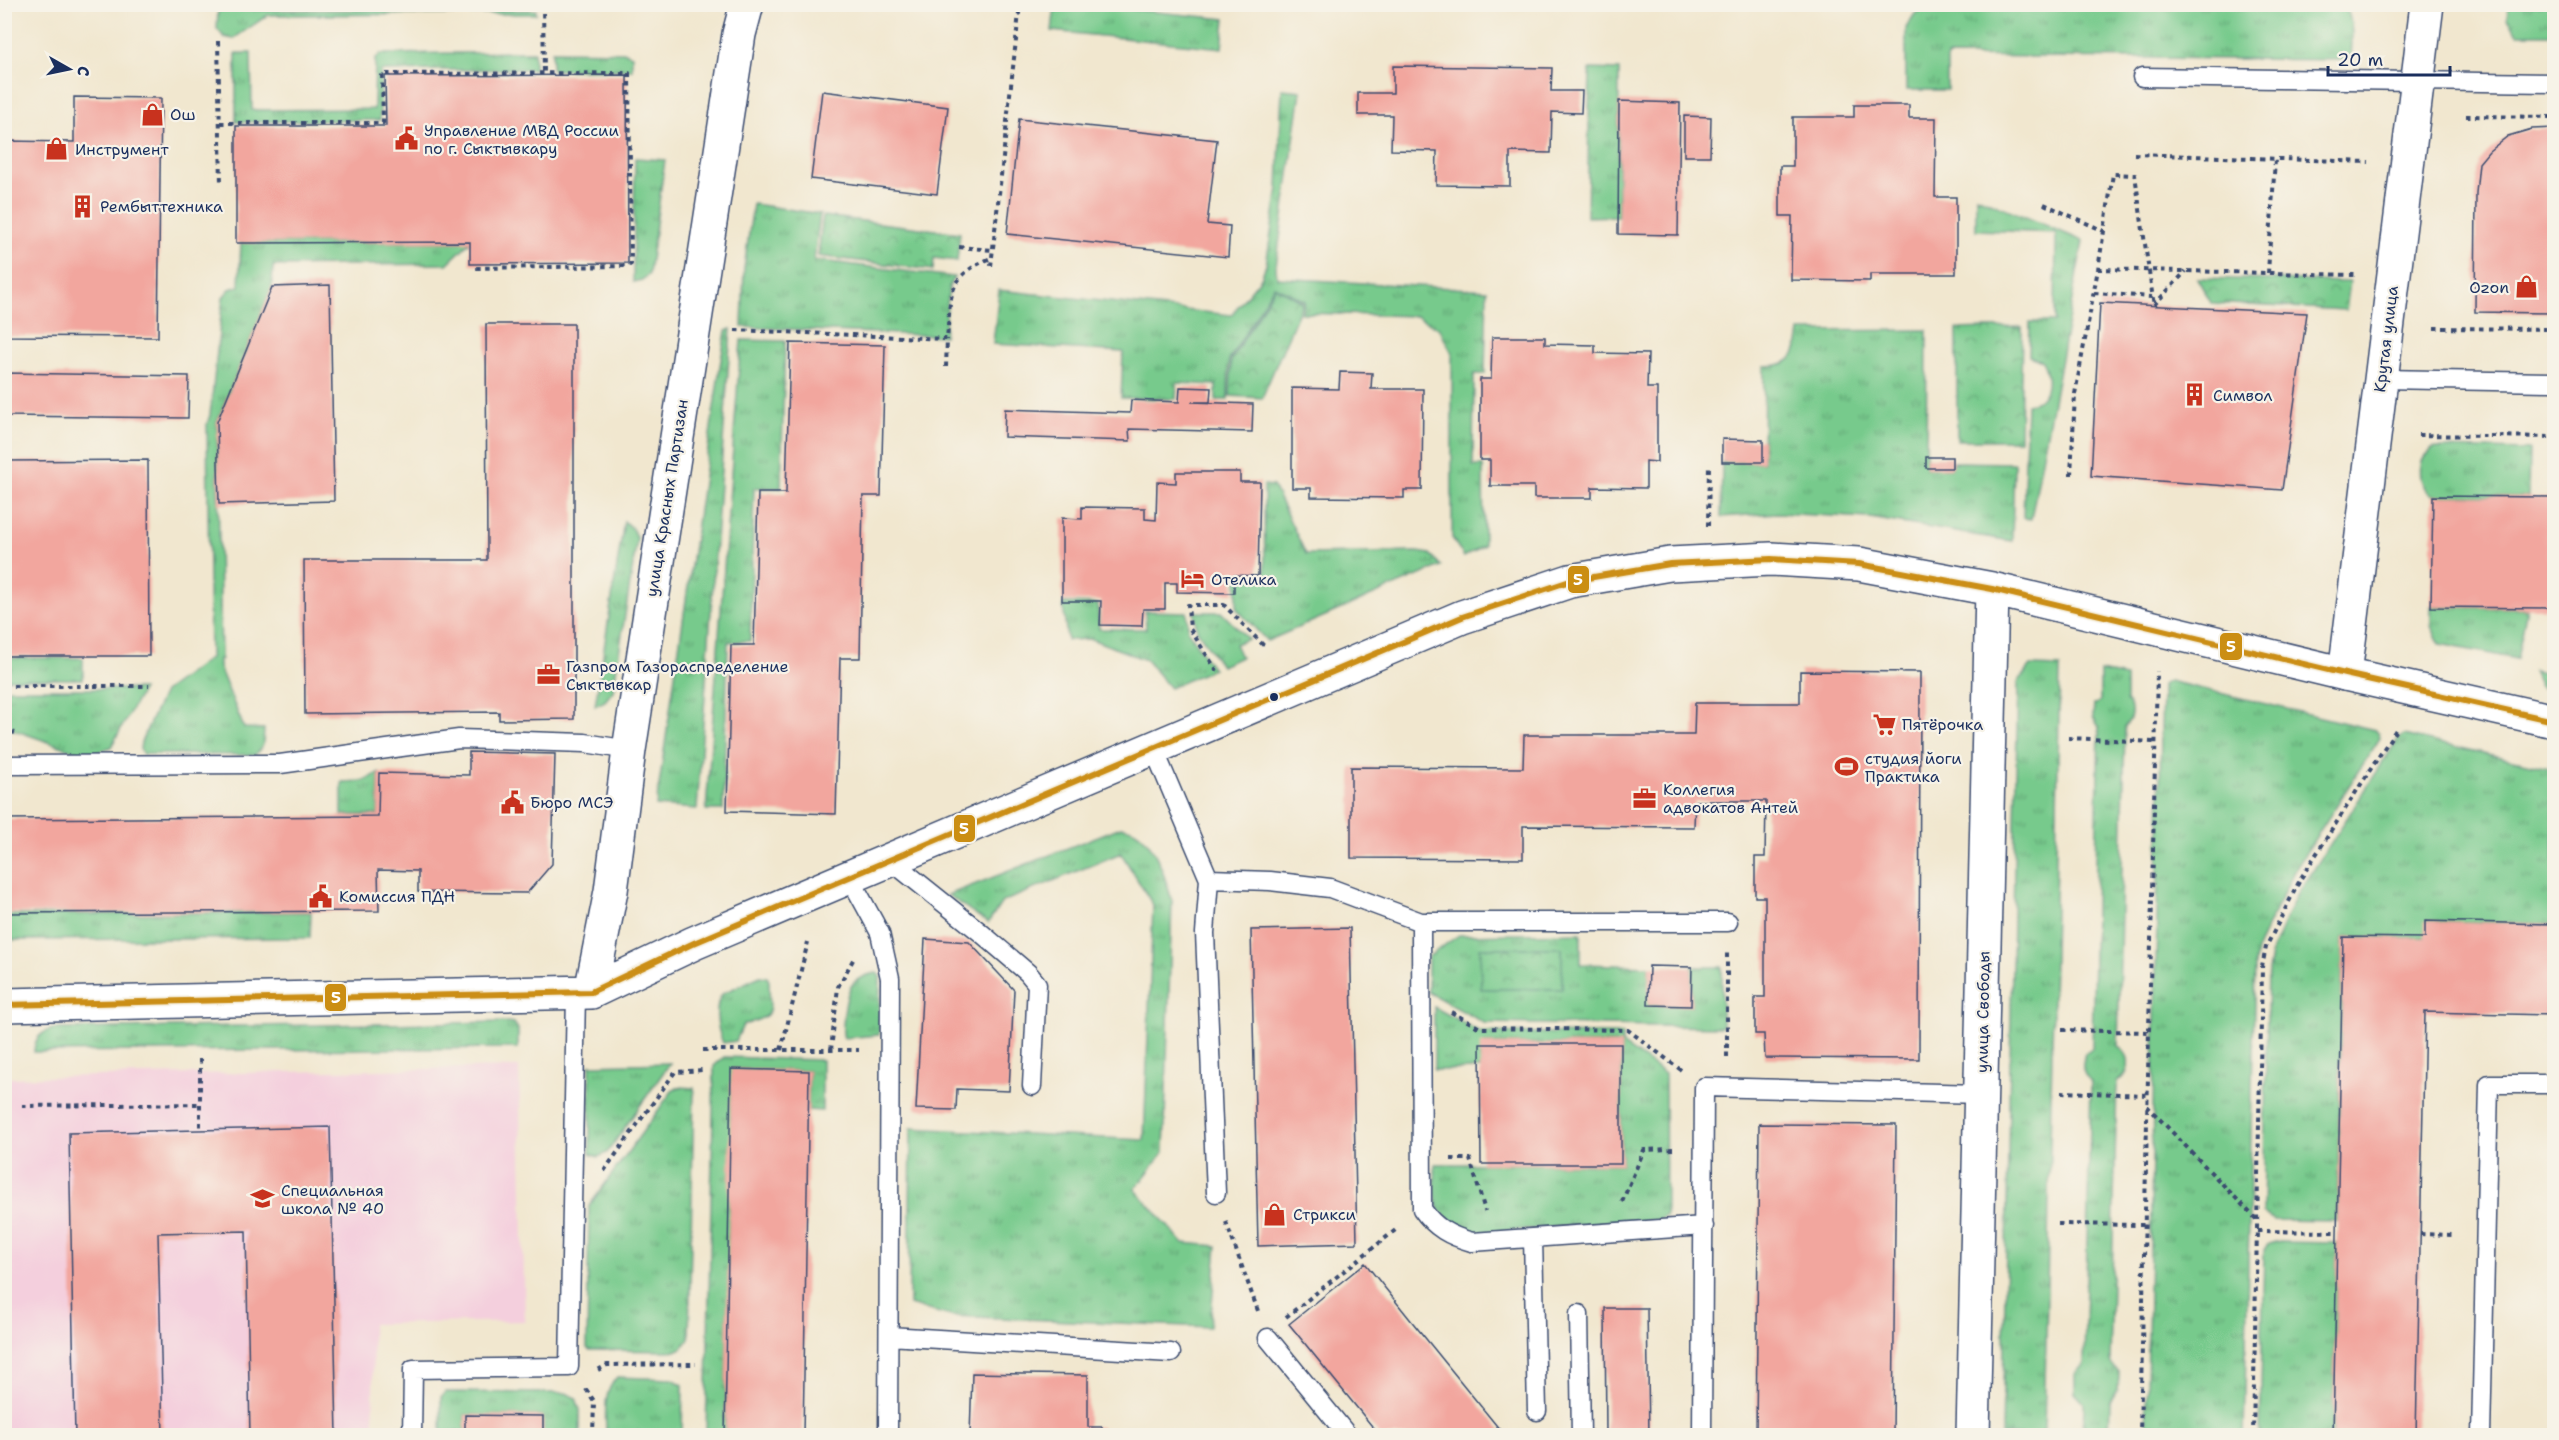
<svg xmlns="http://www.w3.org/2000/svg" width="2559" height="1440" font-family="'Shantell Sans',sans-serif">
<defs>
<pattern id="grass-tufts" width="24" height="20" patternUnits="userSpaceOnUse" patternTransform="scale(1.5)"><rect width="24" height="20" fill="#77ca8c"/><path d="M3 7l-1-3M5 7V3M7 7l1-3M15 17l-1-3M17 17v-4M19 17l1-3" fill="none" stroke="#61a476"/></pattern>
<pattern id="park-crowns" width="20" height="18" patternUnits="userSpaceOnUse" patternTransform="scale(1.5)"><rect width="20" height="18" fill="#77ca8c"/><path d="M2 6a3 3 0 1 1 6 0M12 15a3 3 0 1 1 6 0" fill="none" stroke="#61a476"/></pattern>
</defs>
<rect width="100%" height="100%" fill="#f7f3e8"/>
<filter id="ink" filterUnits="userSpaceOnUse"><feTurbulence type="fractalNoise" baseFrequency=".0167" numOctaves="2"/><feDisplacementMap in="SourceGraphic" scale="12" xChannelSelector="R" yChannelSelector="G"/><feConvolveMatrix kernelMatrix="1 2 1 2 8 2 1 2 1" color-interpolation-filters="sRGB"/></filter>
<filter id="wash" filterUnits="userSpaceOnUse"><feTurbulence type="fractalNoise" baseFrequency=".008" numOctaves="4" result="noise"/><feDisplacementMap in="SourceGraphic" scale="24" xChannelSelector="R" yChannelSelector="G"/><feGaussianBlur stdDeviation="1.35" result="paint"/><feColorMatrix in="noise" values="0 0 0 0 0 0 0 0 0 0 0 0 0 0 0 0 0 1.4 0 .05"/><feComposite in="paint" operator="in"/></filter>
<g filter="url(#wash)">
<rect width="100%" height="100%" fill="#f1e7cf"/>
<path fill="#f4cfdd" d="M519 1067 525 1321 372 1324 374 1435H5L4 1078Z"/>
<path fill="url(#grass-tufts)" stroke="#497c75" stroke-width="1.5" d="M1926 4 2345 5C2354 22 2352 41 2351 60L1947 56V90H1906V28L1914 15Z
M1055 5H1089L1225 19 1222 48 1052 31Z
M2509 5H2554V34H2518L2507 19Z
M218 10H536V14L268 15 233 39 224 37 217 29Z
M552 51 625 52 632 55V70H552Z
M534 52V69L381 71 380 120 236 122V53H251L252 110 374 109 375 60 380 54Z
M1590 69 1619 70 1618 216 1587 217Z
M1282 89 1301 91 1276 266 1277 278 1487 290 1485 374H1474L1473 466H1483L1484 545 1464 557 1452 538V353L1439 328 1416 316 1301 313 1305 301 1274 286 1229 360 1228 400H1216V385L1177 383 1176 399 1121 398 1123 352 993 344 999 290 1231 315 1261 278 1266 265 1278 188Z
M635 158 665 160 649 274 642 280 633 282Z
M1976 196 2083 241 2031 519 2023 518 2027 404C2050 402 2051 378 2042 361L2029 356 2030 322H2055L2056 233 1976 230Z
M753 204 820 214 814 260 954 277 949 287 944 336 742 327 744 269Z
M470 242 447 264 273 266 272 287 217 422 221 659H219V667L244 728 264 729 263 745 255 755 143 754 140 749 141 742 164 692 210 658 207 424 210 415 223 297 230 289 239 286 241 243Z
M731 329 697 809 656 806 720 366 726 331Z
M1927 330 1926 468H1952V462L2014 463 2012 541 1870 518 1777 513 1721 517 1722 462H1763L1764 366C1791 366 1797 358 1800 331Z
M741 340 785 341 781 488H754L750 641 728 642 723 810H706Z
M2434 448 2529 450 2528 497 2433 496C2416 484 2416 459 2434 448Z
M1264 485 1273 486 1306 554 1418 552 1430 554 1441 566 1267 641 1237 609V579H1265Z
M624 521 632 528 637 539 613 691 605 701 595 706Z
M1063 603 1098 604 1099 629H1146L1145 611 1187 612 1188 631 1213 669 1170 688 1146 660 1091 639 1067 640Z
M2431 607 2527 608 2517 659 2440 644 2431 626Z
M1194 612H1221L1248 639 1235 644 1241 657 1221 666 1197 630Z
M4 658H83V679H5Z
M2031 666 2060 667 2044 1435 2002 1436 2018 682Z
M2533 671 2554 675V692L2541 689Z
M2100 672 2126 677V701C2134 707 2132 719 2125 726L2118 1047C2129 1053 2131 1064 2125 1076L2117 1081 2110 1362 2119 1373 2118 1390 2110 1401 2109 1435 2083 1436 2084 1403 2075 1393V1374L2084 1364 2091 1082C2081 1074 2082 1065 2085 1053L2092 1048 2099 727 2093 717 2094 705 2100 701Z
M2169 681 2375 730 2379 734 2380 738 2294 871 2258 946 2255 962 2244 1435H2146L2162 689V685Z
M5 689H143L111 747 89 756 5 727Z
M2404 735 2554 769V924L2426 921 2425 938 2343 937 2337 1221 2274 1220 2263 1213 2268 970 2272 950 2294 900 2398 739Z
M379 773 378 815H342V782L364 781Z
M1121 827C1152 827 1165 877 1172 901L1164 1152 1135 1189 1183 1243 1217 1246 1210 1327 951 1316 909 1305 911 1128 1144 1140 1153 905 1121 853 1002 902 988 923 948 895Z
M311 912 310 938 5 940V915Z
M1581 933V964L1649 966V1005L1691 1006 1692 967H1722V1027L1484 1023 1428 992V957L1459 935Z
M877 973 880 976 879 1035 844 1038C841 1030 844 1022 844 1014 847 989 850 977 877 973Z
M760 976 767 977 769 981C769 1015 777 1015 743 1025L736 1041 723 1043C717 1029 713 1005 723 993Z
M1434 1007 1480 1032 1622 1034V1044L1665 1074 1666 1215 1659 1220 1469 1233C1430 1209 1436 1207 1435 1164H1621V1044H1481V1069L1434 1070Z
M507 1022 514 1023 518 1029V1048L34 1052C34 1039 41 1032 53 1029Z
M724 1057 822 1060V1111L808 1110 809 1071 732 1069 725 1435 706 1436 714 1066Z
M670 1063 607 1153 598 1157 590 1154V1065Z
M679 1087 694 1088 689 1339 682 1348 676 1351 590 1350 587 1348 589 1206 672 1091Z
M2275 1242 2337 1243 2333 1435 2260 1436 2264 1250 2267 1245Z
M617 1377 673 1379 683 1385 682 1435H606C606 1415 602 1393 617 1377Z
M445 1392 566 1393 576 1398 580 1410V1435H543V1416L465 1415V1432H441V1397Z"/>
<path fill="url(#park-crowns)" stroke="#497c75" stroke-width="1.5" d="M823 216 960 233 957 261 934 258 933 270 818 256Z
M2197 278 2350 282 2346 310 2211 303Z
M1275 287 1303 302 1262 398 1230 396 1231 360Z
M2022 327 2020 440H1957V329Z
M1480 948H1562V989H1481Z"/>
<g id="blocks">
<path fill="#f2a69e" d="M1393 66 1552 68 1551 91H1582L1581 113 1552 112 1551 153 1510 152V186L1436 185 1437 151 1391 150 1392 115H1358V93H1393Z
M627 75 628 263 470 264V242L236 243V126H386L385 76Z
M822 91 948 107 937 194 811 179Z
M74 97 161 98 158 337 4 336V141L74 142Z
M1619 101 1680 103 1678 235 1618 234Z
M1854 105H1909V118H1936L1935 197H1956V274H1870V281L1791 280 1792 216H1780V166H1793V117H1854Z
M1684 116 1711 117 1710 156H1684Z
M1019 119 1217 140 1207 224 1230 226 1228 257 1007 234Z
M2554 128V313L2475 312 2476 193 2479 163 2489 151 2508 136 2532 129Z
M330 285 334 501 219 504 217 422 272 287Z
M2100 303 2307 313 2282 490 2091 476Z
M486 324H574V719L499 720V712L305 714 304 560H487Z
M1492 337H1545V344L1595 345V353L1648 354 1647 388H1657V462L1646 461V488L1592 487V498H1534V486H1490V460H1480V379H1491Z
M790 343 885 345 881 496H863L860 658H840L836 814 727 811 731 645H754L758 493H786Z
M1340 372 1372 373 1371 389H1423L1422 490H1404V498L1311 497V488H1292V388L1339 389Z
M4 373 189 376 188 418 4 416Z
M1180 387 1211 388 1210 402H1191L1253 404 1252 432 1129 429 1130 441 1004 437 1005 409 1130 413 1131 400 1179 402Z
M1722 439 1763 440V462H1722Z
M1926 457H1952V468H1926Z
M148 460 149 656H4V461Z
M1176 472H1240V482H1260L1258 576 1234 575V593L1177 592V583H1165V609H1143L1142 626 1100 625 1101 601H1062V518L1082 519V507L1145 508V519L1156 520 1157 482 1176 483Z
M2433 496 2554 497V608L2431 607Z
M1800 671 1920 672 1919 1059 1765 1058 1764 1034H1755V997H1765V897H1755V857H1765L1766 801H1695L1694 827 1523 826V859L1351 858V767L1523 768 1524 735H1694L1695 703H1800Z
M469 752 555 754 552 864 527 893 418 892V871L378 870 379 911 4 913V819L378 816 379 773 469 775Z
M2425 921 2554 924V1015L2425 1012 2416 1436H2333L2343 937 2425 938Z
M1350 928 1357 1243 1258 1246 1251 930Z
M925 939 969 942 1014 990 1009 1091 957 1089 956 1110 916 1109Z
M1649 966 1692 967 1691 1006 1648 1005Z
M1480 1044H1621V1164H1481Z
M731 1069 809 1071 803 1436H725Z
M1759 1124 1896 1125 1893 1436H1756Z
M330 1127 337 1436H250L246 1231 158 1233 163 1436H75L69 1133Z
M1365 1263 1409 1318 1505 1436H1380L1289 1324Z
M1605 1308H1647L1649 1436H1606Z
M972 1373 1088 1375V1427H1102V1436H970Z
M465 1415 543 1416V1436H465Z"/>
</g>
</g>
<g filter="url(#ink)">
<use href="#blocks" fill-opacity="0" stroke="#3b4b6f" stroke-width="1.5"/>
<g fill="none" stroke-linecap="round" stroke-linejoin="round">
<defs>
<path id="lane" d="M2142 77 2554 83
M2381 379 2554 382
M1153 747 1209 879 1205 933 1216 1193
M4 765 280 764 459 739 585 743 629 750
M890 860 980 932 1028 973 1037 984 1032 1086
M850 878 880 933 890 978 888 1436
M1209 879 1270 881 1330 888 1421 922H1728
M1421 922 1422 1209C1435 1228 1450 1236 1472 1242L1704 1226
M1533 1238 1537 1411
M1579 1314 1581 1436
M889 1336 1171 1353
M1268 1338 1348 1436
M412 1436 413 1369 569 1367 576 993
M1702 1436 1704 1087 1981 1094
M2481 1436 2489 1084H2554"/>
<path id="street" d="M2345 674 2427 4"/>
<path id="secondary" d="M591 992 611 891 629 750 739 34 747 4
M4 1005 591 992 694 943 1462 617 1570 581 1670 564 1771 559 1859 564 1992 589 2345 674 2554 721
M1973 1436 1992 589"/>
</defs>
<use href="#lane" stroke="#3b4b6f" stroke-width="21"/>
<use href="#street" stroke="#3b4b6f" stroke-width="36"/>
<use href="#secondary" stroke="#3b4b6f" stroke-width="36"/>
<path stroke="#3b4b6f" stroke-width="4" stroke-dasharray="4.5 4.5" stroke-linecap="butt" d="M543 4 544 74
M218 41 221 185
M2466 116 2554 117
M220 123H383L382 74 629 73 631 264 628 266 474 268
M2134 154 2369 162
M2044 204 2104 231
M959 247 992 250
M991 266 1020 4
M2098 269 2355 275
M2268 273 2275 159
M2094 293 2152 297
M2154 305 2186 271
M2434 328 2554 329
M735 330 947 339C951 295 946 277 991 258
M946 367 947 339
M2418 435 2554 437
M2071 475 2075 394 2098 269 2113 174 2135 175 2154 306
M1708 526 1709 464
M1217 671 1190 629 1188 605H1224L1266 648
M4 686H149
M4 729 15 733
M2068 738 2156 742
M1451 1012 1480 1028 1628 1030 1681 1070
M2062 1030 2150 1032
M703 1050H859
M781 1050 808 942
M831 1050 838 987 854 958
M1727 1057V951
M200 1059V1130
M2061 1092 2148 1095
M22 1106 200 1104
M2147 1106 2256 1219
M1451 1159H1470L1485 1211
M604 1171 675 1072 703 1070
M1622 1202 1644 1150 1673 1149
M1226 1222 1258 1311
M2058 1224 2145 1225
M2257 1231 2337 1232
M2420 1234 2455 1235
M1286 1317 1398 1228
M598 1370 607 1365 696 1364
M586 1389 594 1401 593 1436
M2140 1436 2157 671
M2253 1436 2262 967 2266 947 2301 878 2397 728"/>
<use href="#lane" stroke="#fff" stroke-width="18"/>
<use href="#street" stroke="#fff" stroke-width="33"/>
<use href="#secondary" stroke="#fff" stroke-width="33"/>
<defs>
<path id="bus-1" d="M4 1005 591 992 694 943 1462 617 1570 581 1670 564 1771 559 1859 564 1992 589 2345 674 2554 721"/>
</defs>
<use href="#bus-1" stroke="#f7f3e8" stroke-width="10"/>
<use href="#bus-1" stroke="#cb8e13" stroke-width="6"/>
</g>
</g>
<defs>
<symbol id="shop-bare" viewBox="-9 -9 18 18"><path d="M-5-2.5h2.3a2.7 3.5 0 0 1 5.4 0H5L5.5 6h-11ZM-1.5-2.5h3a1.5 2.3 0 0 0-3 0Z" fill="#c8321e" stroke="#f7f3e8" stroke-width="2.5" paint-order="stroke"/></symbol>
<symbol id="civic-bare" viewBox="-9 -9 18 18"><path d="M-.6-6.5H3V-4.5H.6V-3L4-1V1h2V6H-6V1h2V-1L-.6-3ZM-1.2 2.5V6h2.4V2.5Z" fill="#c8321e" stroke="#f7f3e8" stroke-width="2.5" paint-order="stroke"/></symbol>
<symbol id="building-bare" viewBox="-9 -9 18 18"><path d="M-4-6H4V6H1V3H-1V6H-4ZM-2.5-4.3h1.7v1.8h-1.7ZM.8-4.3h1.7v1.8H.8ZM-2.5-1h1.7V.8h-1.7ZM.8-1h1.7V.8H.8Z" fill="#c8321e" stroke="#f7f3e8" stroke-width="2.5" paint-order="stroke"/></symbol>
<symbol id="hotel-bare" viewBox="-9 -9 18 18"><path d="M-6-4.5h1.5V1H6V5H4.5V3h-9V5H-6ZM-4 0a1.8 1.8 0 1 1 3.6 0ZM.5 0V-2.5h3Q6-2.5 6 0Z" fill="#c8321e" stroke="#f7f3e8" stroke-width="2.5" paint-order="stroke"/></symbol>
<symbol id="office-bare" viewBox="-9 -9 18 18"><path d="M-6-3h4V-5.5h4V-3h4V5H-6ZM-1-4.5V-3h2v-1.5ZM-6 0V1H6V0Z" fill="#c8321e" stroke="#f7f3e8" stroke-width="2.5" paint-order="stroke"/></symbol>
<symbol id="supermarket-bare" viewBox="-9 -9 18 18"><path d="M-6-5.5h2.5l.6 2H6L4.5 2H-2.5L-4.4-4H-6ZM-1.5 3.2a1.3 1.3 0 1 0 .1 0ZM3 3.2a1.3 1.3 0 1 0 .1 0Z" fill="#c8321e" stroke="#f7f3e8" stroke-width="2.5" paint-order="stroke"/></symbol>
<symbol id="stadium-bare" viewBox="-9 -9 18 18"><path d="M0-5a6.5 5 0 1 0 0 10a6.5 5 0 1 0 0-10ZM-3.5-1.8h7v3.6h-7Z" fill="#c8321e" stroke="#f7f3e8" stroke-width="2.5" paint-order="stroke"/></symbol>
<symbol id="school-bare" viewBox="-9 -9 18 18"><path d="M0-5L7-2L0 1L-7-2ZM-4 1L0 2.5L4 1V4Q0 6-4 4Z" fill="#c8321e" stroke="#f7f3e8" stroke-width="2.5" paint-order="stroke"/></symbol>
</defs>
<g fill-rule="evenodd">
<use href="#shop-bare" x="136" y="98" width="33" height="33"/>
<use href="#civic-bare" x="390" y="122" width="33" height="33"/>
<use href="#shop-bare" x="40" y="132" width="33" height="33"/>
<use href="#building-bare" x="66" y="190" width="33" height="33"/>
<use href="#shop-bare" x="2510" y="270" width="33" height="33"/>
<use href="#building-bare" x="2178" y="378" width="33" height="33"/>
<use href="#hotel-bare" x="1176" y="562" width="33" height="33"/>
<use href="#office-bare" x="532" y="658" width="33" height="33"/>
<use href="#supermarket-bare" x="1868" y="708" width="33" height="33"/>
<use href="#stadium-bare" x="1830" y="750" width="33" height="33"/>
<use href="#office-bare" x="1628" y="782" width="33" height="33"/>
<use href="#civic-bare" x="496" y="786" width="33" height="33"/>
<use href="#civic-bare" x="304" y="880" width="33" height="33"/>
<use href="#school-bare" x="246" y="1182" width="33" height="33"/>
<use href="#shop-bare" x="1258" y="1198" width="33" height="33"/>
</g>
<circle fill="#1b2f5e" stroke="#f7f3e8" stroke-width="2" cx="1274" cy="697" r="5"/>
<g text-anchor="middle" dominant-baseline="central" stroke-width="4.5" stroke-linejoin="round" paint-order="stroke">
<g font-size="16" fill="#1b2f5e" stroke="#f7f3e8" text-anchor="start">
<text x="170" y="114">Ош</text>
<text x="424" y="130">Управление МВД России<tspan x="424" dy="18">по г. Сыктывкару</tspan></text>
<text x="75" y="149">Инструмент</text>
<text x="100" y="206">Рембыттехника</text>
<text x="2509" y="287" text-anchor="end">Ozon</text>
<text x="2213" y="395">Символ</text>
<text x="1211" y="579">Отелика</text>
<text x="566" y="666">Газпром Газораспределение<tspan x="566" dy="18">Сыктывкар</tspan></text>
<text x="1902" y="724">Пятёрочка</text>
<text x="1865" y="758">студия йоги<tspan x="1865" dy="18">Практика</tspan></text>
<text x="1663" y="789">Коллегия<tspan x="1663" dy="18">адвокатов Антей</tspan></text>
<text x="530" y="802">Бюро МСЭ</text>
<text x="339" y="896">Комиссия ПДН</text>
<text x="281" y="1190">Специальная<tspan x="281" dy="18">школа № 40</tspan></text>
<text x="1293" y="1214">Стрикси</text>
</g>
<g font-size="16" fill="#1b2f5e" stroke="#f7f3e8">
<text transform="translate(2386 339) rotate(-83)">Крутая улица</text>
<text transform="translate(667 498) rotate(-81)">улица Красных Партизан</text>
<text transform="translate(1983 1012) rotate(-89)">улица Свободы</text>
</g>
</g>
<g stroke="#f7f3e8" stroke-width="2">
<rect x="1567" y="565" width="23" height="29" rx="6" fill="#cb8e13"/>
<rect x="2219" y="632" width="24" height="29" rx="6" fill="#cb8e13"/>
<rect x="953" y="814" width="23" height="29" rx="6" fill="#cb8e13"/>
<rect x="324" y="983" width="23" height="29" rx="6" fill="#cb8e13"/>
</g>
<g font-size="16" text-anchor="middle" font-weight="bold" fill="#fff">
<text x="1578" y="585">5</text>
<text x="2231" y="652">5</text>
<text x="964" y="834">5</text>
<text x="336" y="1003">5</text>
</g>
<rect width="2559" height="1440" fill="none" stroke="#f7f3e8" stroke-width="24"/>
<g transform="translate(69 69) rotate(99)" stroke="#f7f3e8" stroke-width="4.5" paint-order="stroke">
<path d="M0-4.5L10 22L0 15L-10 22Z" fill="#1b2f5e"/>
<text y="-9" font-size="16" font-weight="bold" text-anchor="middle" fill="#1b2f5e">С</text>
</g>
<path d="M2328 66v9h122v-9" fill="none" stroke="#1b2f5e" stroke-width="3"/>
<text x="2337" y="66" font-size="18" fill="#1b2f5e" stroke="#f7f3e8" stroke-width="4.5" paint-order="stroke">20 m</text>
</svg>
